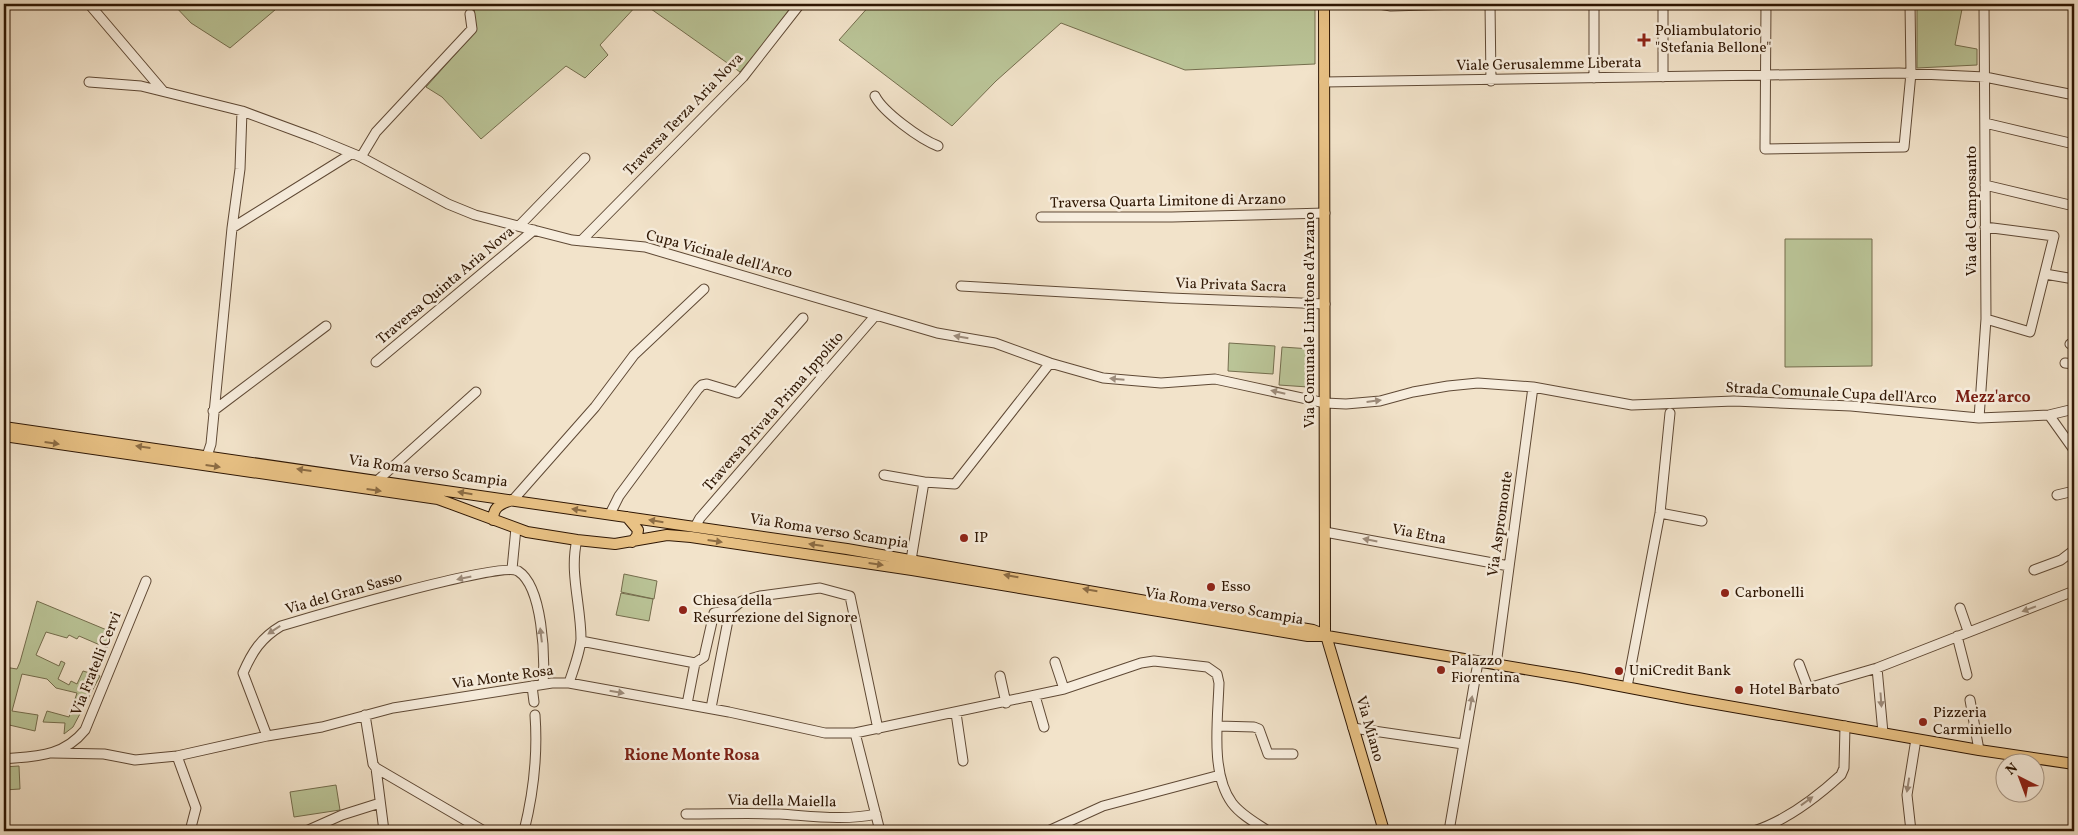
<svg xmlns="http://www.w3.org/2000/svg" width="2078" height="835" font-family="Vollkorn,serif">
<rect width="100%" height="100%" fill="#f2e3ca"/>
<filter id="stains"><feTurbulence type="fractalNoise" baseFrequency=".004" numOctaves="4"/><feColorMatrix values="0 0 0 0 .2 0 0 0 0 .09 0 0 0 0 .02 0 0 0 .5 -.17"/></filter>
<radialGradient id="worn" r=".72"><stop offset=".6" stop-color="#630" stop-opacity="0"/><stop offset="1" stop-color="#630" stop-opacity=".3"/></radialGradient>
<path fill="#bac497" stroke="#746d4d" d="M173 4H282L230 48 191 23Z
M481 4H638L600 45 608 55 585 78 566 66 481 139 442 97 426 87 476 31 474 11Z
M644 4H797L740 72Z
M871 4H1315V64L1185 70 1061 23 996 81 952 126 839 40Z
M1917 4H1963L1955 45 1977 49V65L1917 68Z
M1785 239H1872V366L1785 367Z
M1229 343 1275 346 1273 374 1228 371Z
M1282 347 1311 349 1308 387 1279 385Z
M624 574 657 581 654 599 621 592Z
M621 593 653 599 649 621 616 615Z
M37 601 114 633 107 648 79 636 77 639 69 635 67 638 46 632 36 655 59 666 61 661 65 663 58 679 69 685 71 681 77 684 83 671 100 676 73 727 64 734 65 723 43 722 47 711 69 717 77 693 56 688 47 679 22 674 12 711 38 715 35 731 5 724 4 727V667L17 669 20 662Z
M19 766 20 789 4 790V767Z
M336 785 340 810 294 817 290 792Z"/>
<g fill="none" stroke-linecap="round" stroke-linejoin="round">
<defs>
<path id="minor" d="M89 4 163 91
M1379 4 1391 6 1462 4
M1490 4 1491 81
M1663 4V77
M1766 4 1765 149 1904 147 1911 73 1910 4
M1594 78V4
M89 82 141 86 242 111 315 138 361 157 448 204 475 215 572 240 645 247 937 333 995 343 1050 363 1103 378 1161 383 1215 379 1325 403 1346 404 1380 401 1413 392 1448 386 1478 383 1533 387 1632 405 1734 401 1851 406 1979 418 2049 415 2074 409
M1324 82 1899 73 1985 77 2074 95
M875 96C883 112 920 139 938 146
M1985 123 2074 144
M361 157 376 132 472 29 470 14
M1985 185 2074 206
M1041 217H1172L1325 213
M519 226 585 158
M1985 227 2054 236 2030 332 1986 319
M232 228 351 154
M581 241 743 77 800 4
M2045 274 2074 279
M961 286 1170 298 1325 304
M2070 344 2074 345
M376 362 534 230
M2065 363 2074 364
M213 411 326 326
M2049 415 2074 450
M1979 418 1986 319 1984 4
M207 456 211 444 232 228 240 169 242 111
M884 475 924 482
M378 480 476 392
M2057 495 2074 491
M513 500 595 407 634 355 704 289
M1660 513 1702 521
M610 514 619 496 698 389 702 385 707 384 737 393 803 318
M695 527 700 518 875 316
M1325 532 1509 566
M911 560 924 482 955 484 1050 363
M512 569 516 528
M2034 570 2061 560 2074 550
M1960 608 1968 631
M730 610 742 601 760 596 820 588 850 596 878 729
M1957 636 1967 675
M581 641 695 663
M1055 662 1064 689
M1799 664 1808 688 1877 668 2074 591
M1496 665 1533 387
M1877 668 1883 733
M1000 676 1006 703
M569 683C573 670 580 653 581 639 581 605 569 572 577 540
M532 686 534 702
M1627 687 1660 513 1670 413
M1035 696 1044 727
M1970 700 1979 750
M687 704 695 663 704 657 714 613 730 610 711 708
M956 713 963 761
M365 715 373 764 376 768 484 831
M1218 726 1254 727 1259 729 1268 754H1293
M1353 728 1463 744
M855 733 880 831
M267 736 243 673C252 652 261 638 281 626 311 617 501 561 518 571 543 587 545 657 543 684
M53 753 104 754 135 760 177 756 267 736 322 727 393 708 552 683H569L729 712 825 733H855L1064 689 1141 663 1154 661 1207 667 1217 674 1219 683C1218 719 1210 773 1232 803 1241 815 1256 823 1268 831
M177 756 196 808 190 831
M4 759C36 756 63 757 85 730L146 581
M376 768 384 831
M686 814C717 814 749 813 780 814 811 816 845 821 876 814
M306 831 342 815 380 803
M524 831C534 791 538 756 535 715
M1048 831 1103 806 1220 775
M1449 831 1478 662
M1516 831H1528
M1754 831C1785 821 1817 797 1841 775L1844 768 1845 726
M1911 831 1907 795 1916 739"/>
<path id="major" d="M1324 4 1325 632 1384 831
M4 427 847 549 1313 630 1323 634
M4 436 438 499 527 532 577 540 615 544 667 535 691 537 912 570 1308 636H1327L1578 678 1688 699 1979 750 2074 764
M627 517 638 530 637 536 632 542
M493 520C493 506 501 504 512 500"/>
</defs>
<use href="#minor" stroke="#5f4935" stroke-width="11"/>
<use href="#major" stroke="#2e1603" stroke-width="12"/>
<use href="#minor" stroke="#f7eddd" stroke-width="9"/>
<use href="#major" stroke="#e9c285" stroke-width="10"/>
</g>
<defs><path id="oneway-solid" d="M-6-.8H1V-3.2L6.5 0L1 3.2V.8H-6Z" transform="scale(1.25)"/></defs>
<g fill="#9d8c7b">
<use href="#oneway-solid" transform="translate(961 337) rotate(-170)"/>
<use href="#oneway-solid" transform="translate(1117 379) rotate(-175)"/>
<use href="#oneway-solid" transform="translate(1278 392) rotate(-167)"/>
<use href="#oneway-solid" transform="translate(1374 401) rotate(-7)"/>
<use href="#oneway-solid" transform="translate(1370 540) rotate(-169)"/>
<use href="#oneway-solid" transform="translate(464 578) rotate(168)"/>
<use href="#oneway-solid" transform="translate(2029 609) rotate(160)"/>
<use href="#oneway-solid" transform="translate(274 630) rotate(147)"/>
<use href="#oneway-solid" transform="translate(541 635) rotate(-97)"/>
<use href="#oneway-solid" transform="translate(617 692) rotate(10)"/>
<use href="#oneway-solid" transform="translate(1881 700) rotate(86)"/>
<use href="#oneway-solid" transform="translate(1471 703) rotate(-80)"/>
<use href="#oneway-solid" transform="translate(1908 785) rotate(99)"/>
<use href="#oneway-solid" transform="translate(1807 801) rotate(-36)"/>
</g>
<g fill="#8c6c44">
<use href="#oneway-solid" transform="translate(52 443) rotate(8)"/>
<use href="#oneway-solid" transform="translate(143 447) rotate(-172)"/>
<use href="#oneway-solid" transform="translate(213 466) rotate(8)"/>
<use href="#oneway-solid" transform="translate(304 470) rotate(-172)"/>
<use href="#oneway-solid" transform="translate(374 490) rotate(8)"/>
<use href="#oneway-solid" transform="translate(465 493) rotate(-171)"/>
<use href="#oneway-solid" transform="translate(579 510) rotate(-171)"/>
<use href="#oneway-solid" transform="translate(656 521) rotate(-171)"/>
<use href="#oneway-solid" transform="translate(715 541) rotate(8)"/>
<use href="#oneway-solid" transform="translate(816 545) rotate(-172)"/>
<use href="#oneway-solid" transform="translate(876 564) rotate(8)"/>
<use href="#oneway-solid" transform="translate(1011 576) rotate(-170)"/>
<use href="#oneway-solid" transform="translate(1090 590) rotate(-170)"/>
</g>
<g fill="#8f2418" stroke="#f7eddd" stroke-width="2">
<path d="M1641.5 32.5h5v5h5v5h-5v5h-5v-5h-5v-5h5z"/>
<circle cx="964" cy="538" r="5"/>
<circle cx="1211" cy="587" r="5"/>
<circle cx="1725" cy="593" r="5"/>
<circle cx="683" cy="610" r="5"/>
<circle cx="1441" cy="670" r="5"/>
<circle cx="1619" cy="671" r="5"/>
<circle cx="1739" cy="690" r="5"/>
<circle cx="1923" cy="722" r="5"/>
</g>
<g text-anchor="middle" dominant-baseline="central" stroke-width="5" stroke-linejoin="round" paint-order="stroke">
<g font-size="15" fill="#2e1603" stroke="#f7eddd" text-anchor="start">
<text x="1655" y="31">Poliambulatorio<tspan x="1655" dy="17">"Stefania Bellone"</tspan></text>
<text x="974" y="538">IP</text>
<text x="1221" y="587">Esso</text>
<text x="1735" y="593">Carbonelli</text>
<text x="693" y="601">Chiesa della<tspan x="693" dy="17">Resurrezione del Signore</tspan></text>
<text x="1451" y="661">Palazzo<tspan x="1451" dy="17">Fiorentina</tspan></text>
<text x="1629" y="671">UniCredit Bank</text>
<text x="1749" y="690">Hotel Barbato</text>
<text x="1933" y="713">Pizzeria<tspan x="1933" dy="17">Carminiello</tspan></text>
</g>
<g font-size="15" fill="#2e1603" stroke="#f7eddd">
<text transform="translate(1549 65) rotate(-1)">Viale Gerusalemme Liberata</text>
<text transform="translate(684 115) rotate(-46)">Traversa Terza Aria Nova</text>
<text transform="translate(1168 202) rotate(-1)">Traversa Quarta Limitone di Arzano</text>
<text transform="translate(1972 211) rotate(-90)">Via del Camposanto</text>
<text transform="translate(719 255) rotate(15)">Cupa Vicinale dell'Arco</text>
<text transform="translate(446 286) rotate(-40)">Traversa Quinta Aria Nova</text>
<text transform="translate(1231 286) rotate(2)">Via Privata Sacra</text>
<text transform="translate(1310 320) rotate(-90)">Via Comunale Limitone d'Arzano</text>
<text transform="translate(1831 394) rotate(3)">Strada Comunale Cupa dell'Arco</text>
<text transform="translate(774 412) rotate(-49)">Traversa Privata Prima Ippolito</text>
<text transform="translate(428 472) rotate(8)">Via Roma verso Scampia</text>
<text transform="translate(1501 524) rotate(-82)">Via Aspromonte</text>
<text transform="translate(829 532) rotate(9)">Via Roma verso Scampia</text>
<text transform="translate(1419 535) rotate(11)">Via Etna</text>
<text transform="translate(344 594) rotate(-16)">Via del Gran Sasso</text>
<text transform="translate(1224 607) rotate(10)">Via Roma verso Scampia</text>
<text transform="translate(97 664) rotate(-68)">Via Fratelli Cervi</text>
<text transform="translate(503 678) rotate(-8)">Via Monte Rosa</text>
<text transform="translate(1369 729) rotate(74)">Via Miano</text>
<text transform="translate(782 802) rotate(1)">Via della Maiella</text>
</g>
<g font-size="16" font-weight="bold" fill="#7a1f14" stroke="#f7eddd">
<text x="1993" y="398">Mezz'arco</text>
<text x="692" y="756">Rione Monte Rosa</text>
</g>
</g>
<rect width="2078" height="835" fill="none" stroke="#f2e3ca" stroke-width="20"/>
<rect x="5" y="5" width="2068" height="825" fill="none" stroke="#2e1603" stroke-width="2.5"/>
<rect x="10" y="10" width="2058" height="815" fill="none" stroke="#2e1603"/>
<g transform="translate(2020 778) rotate(318)"><circle r="24" fill="#f7eddd" stroke="#a79786"/>
<path d="M0-4L9 19L0 12L-9 19Z" fill="#8f2418"/>
<text y="-8" font-size="14" font-weight="bold" text-anchor="middle" fill="#2e1603">N</text>
</g>
<rect width="100%" height="100%" filter="url(#stains)"/>
<rect width="100%" height="100%" fill="url(#worn)"/>
</svg>
